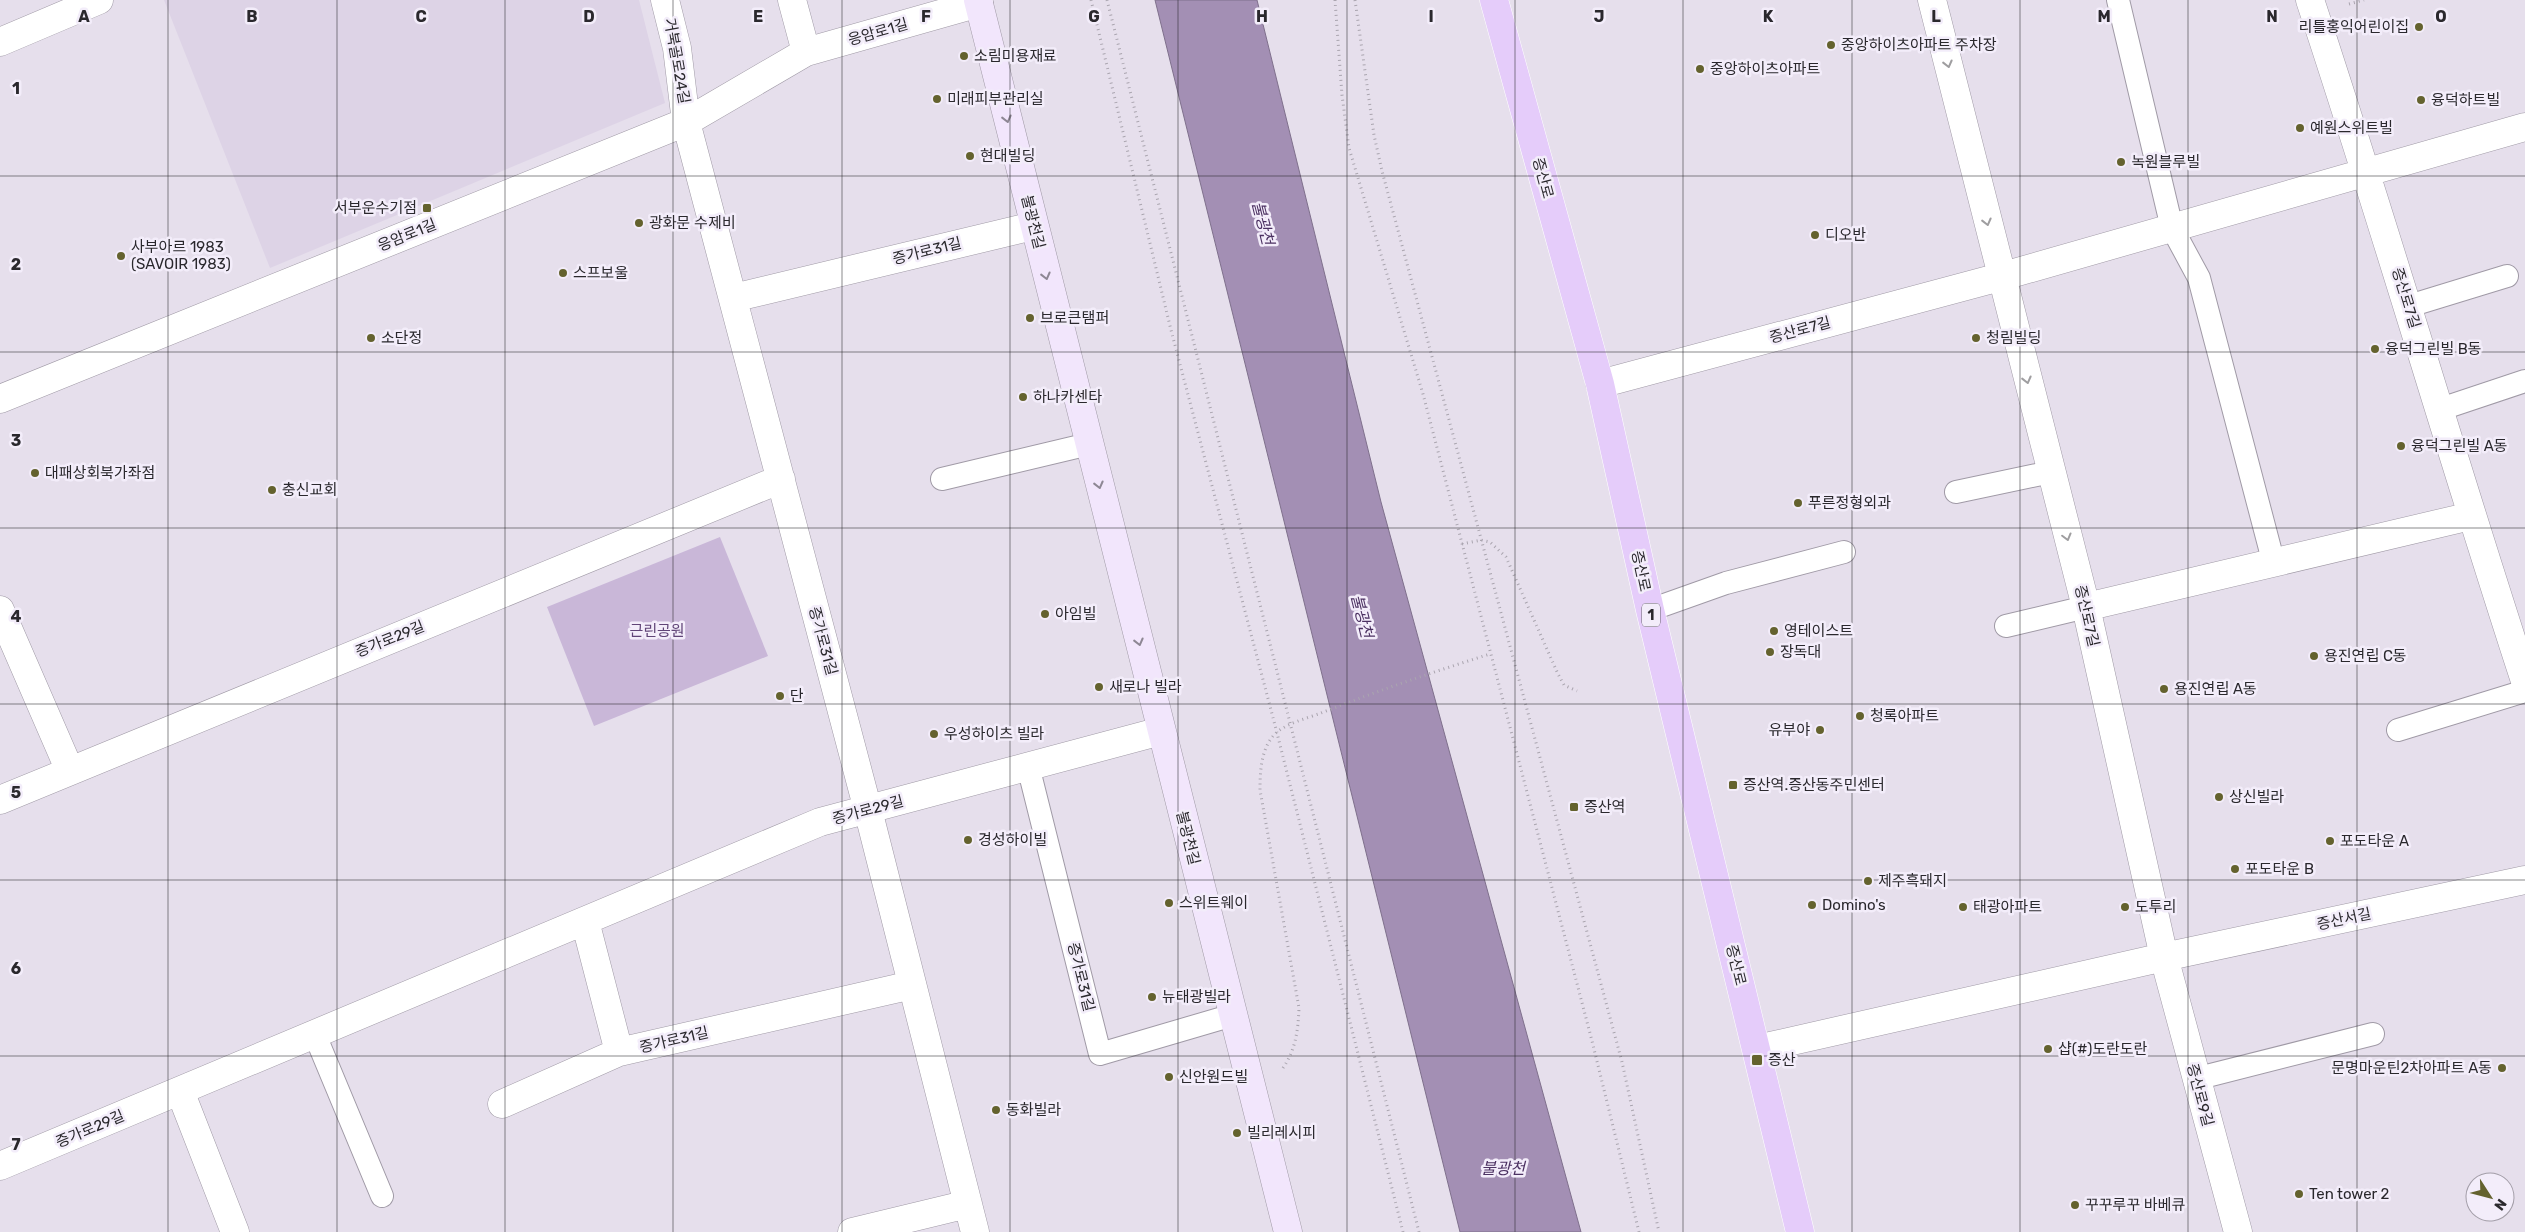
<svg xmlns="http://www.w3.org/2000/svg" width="2525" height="1232" font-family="Rubik,'Noto Sans KR',sans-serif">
<rect width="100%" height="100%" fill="#e6dfec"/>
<path fill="#ddd3e6" d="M164 0H639L665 103 270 268Z"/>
<path fill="#c9b7d8" d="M720 537 768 656 594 726 547 607Z"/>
<path fill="#a38fb4" stroke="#7f708c" d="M1155 0H1257L1381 502 1581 1232H1460Z"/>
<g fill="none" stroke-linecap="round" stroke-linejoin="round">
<defs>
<path id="lane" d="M2118 0 2172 228 2199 278 2274 564
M2409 306 2507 276
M2441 409 2525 381
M942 479 1089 444
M1956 492 2051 472
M1650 610 1726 583 1844 552
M2006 626 2086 607
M2398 730 2525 691
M1028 766 1100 1054 1233 1015
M315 1035 382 1196
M2195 1079 2373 1034"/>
<path id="street" d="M665 0 677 48 686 122 868 810 975 1232
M792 0 806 52
M1932 0 2086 607 2164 957 2238 1232
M2310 0C2385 226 2451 455 2525 681
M0 42 99 0
M733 298 1033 226
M1600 384 2000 277 2525 127
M0 399 686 122 806 52 979 3
M2086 607 2471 516
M0 610 70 771
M0 800 781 479
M585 921 619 1052
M1757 1049 2164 957 2525 880
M180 1091 235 1232
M502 1104 619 1052 912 985
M0 1166 820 822 1161 731
M852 1232 968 1204"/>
<path id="secondary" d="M978 0 1288 1232"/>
<path id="primary" d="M1494 0 1600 384 1650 610 1800 1232"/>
</defs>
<use href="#lane" stroke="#a09aa6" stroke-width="24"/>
<use href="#street" stroke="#a09aa6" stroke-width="29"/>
<use href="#secondary" stroke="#a09aa6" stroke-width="29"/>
<use href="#primary" stroke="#fff" stroke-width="29"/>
<path stroke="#aaa5af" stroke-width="3" stroke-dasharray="1 4" stroke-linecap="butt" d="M1091 0 1171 330 1276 729 1403 1232
M1107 0 1419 1232
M1335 0 1342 95 1349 148 1423 394 1592 1041 1639 1232
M1355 0 1374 135 1382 171 1622 1062 1659 1232
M2349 4 2364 0
M1462 544 1481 540 1490 542 1506 557 1558 674 1564 685 1577 691
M1283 1068C1296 1049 1298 1030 1299 1008L1260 790C1260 771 1261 747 1276 733 1287 723 1308 718 1321 713 1377 691 1433 672 1490 654"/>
<use href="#lane" stroke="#fff" stroke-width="22"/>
<use href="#street" stroke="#fff" stroke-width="28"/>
<use href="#secondary" stroke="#f2e6fc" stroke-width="28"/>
<use href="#primary" stroke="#e5ccfa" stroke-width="28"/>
</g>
<defs><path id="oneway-chevron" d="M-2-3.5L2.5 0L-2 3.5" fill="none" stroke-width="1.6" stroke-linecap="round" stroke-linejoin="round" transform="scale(1.25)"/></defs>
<g stroke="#9f9ea0">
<use href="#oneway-chevron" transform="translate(1948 64) rotate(76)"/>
<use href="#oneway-chevron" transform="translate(1987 222) rotate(76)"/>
<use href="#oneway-chevron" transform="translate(2027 380) rotate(76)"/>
<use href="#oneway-chevron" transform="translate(2067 537) rotate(75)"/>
</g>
<g stroke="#8e8794">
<use href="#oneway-chevron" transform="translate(1007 119) rotate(76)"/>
<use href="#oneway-chevron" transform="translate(1046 276) rotate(76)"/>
<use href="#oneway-chevron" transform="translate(1099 485) rotate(76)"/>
<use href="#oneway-chevron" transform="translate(1139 642) rotate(76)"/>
</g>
<path fill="none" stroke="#2a282d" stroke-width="1" stroke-opacity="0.55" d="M168 0V1232M337 0V1232M505 0V1232M673 0V1232M842 0V1232M1010 0V1232M1178 0V1232M1347 0V1232M1515 0V1232M1683 0V1232M1852 0V1232M2020 0V1232M2188 0V1232M2357 0V1232M0 176H2525M0 352H2525M0 528H2525M0 704H2525M0 880H2525M0 1056H2525"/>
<g fill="#64622e" stroke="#f3edfa" stroke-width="2">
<circle cx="2419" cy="27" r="5"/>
<circle cx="1831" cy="45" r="5"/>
<circle cx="964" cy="56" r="5"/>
<circle cx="1700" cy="69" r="5"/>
<circle cx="937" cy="99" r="5"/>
<circle cx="2421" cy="100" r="5"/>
<circle cx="2300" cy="128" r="5"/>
<circle cx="970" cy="156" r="5"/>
<circle cx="2121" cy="162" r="5"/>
<rect x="422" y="203" width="10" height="10" rx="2.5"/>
<circle cx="639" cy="223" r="5"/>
<circle cx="1815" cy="235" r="5"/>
<circle cx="121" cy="256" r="5"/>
<circle cx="563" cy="273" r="5"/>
<circle cx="1030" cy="318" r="5"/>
<circle cx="371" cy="338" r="5"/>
<circle cx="1976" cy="338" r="5"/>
<circle cx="2375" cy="349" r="5"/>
<circle cx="1023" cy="397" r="5"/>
<circle cx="2401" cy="446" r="5"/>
<circle cx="35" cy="473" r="5"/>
<circle cx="272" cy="490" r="5"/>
<circle cx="1798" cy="503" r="5"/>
<circle cx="1045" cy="614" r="5"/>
<circle cx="1774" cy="631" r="5"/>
<circle cx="1770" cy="652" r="5"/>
<circle cx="2314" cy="656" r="5"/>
<circle cx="1099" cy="687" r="5"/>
<circle cx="2164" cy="689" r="5"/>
<circle cx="780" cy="696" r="5"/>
<circle cx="1860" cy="716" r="5"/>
<circle cx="1820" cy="730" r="5"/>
<circle cx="934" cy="734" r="5"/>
<rect x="1728" y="780" width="10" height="10" rx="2.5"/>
<circle cx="2219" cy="797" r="5"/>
<rect x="1569" y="802" width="10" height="10" rx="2.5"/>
<circle cx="968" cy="840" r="5"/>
<circle cx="2330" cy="841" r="5"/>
<circle cx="2235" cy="869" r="5"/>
<circle cx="1868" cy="881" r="5"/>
<circle cx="1169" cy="903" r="5"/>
<circle cx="1812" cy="905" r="5"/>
<circle cx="1963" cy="907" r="5"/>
<circle cx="2125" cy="907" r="5"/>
<circle cx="1152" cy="997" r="5"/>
<circle cx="2048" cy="1049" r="5"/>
<rect x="1751" y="1054" width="12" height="12" rx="2.5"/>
<circle cx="2502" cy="1068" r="5"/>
<circle cx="1169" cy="1077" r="5"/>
<circle cx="996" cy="1110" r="5"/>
<circle cx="1237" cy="1133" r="5"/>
<circle cx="2299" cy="1194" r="5"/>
<circle cx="2075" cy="1205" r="5"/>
</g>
<g text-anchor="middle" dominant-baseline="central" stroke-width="5" stroke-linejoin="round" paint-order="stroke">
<rect fill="#f3edfa" stroke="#66636a" stroke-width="1" x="1642" y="603.5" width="18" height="23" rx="4"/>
<g font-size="14" font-weight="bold" fill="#2a282d">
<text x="1651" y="615">1</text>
</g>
<g font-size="15" fill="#2a282d" stroke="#f3edfa" text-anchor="start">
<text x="2409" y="27" text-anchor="end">리틀홍익어린이집</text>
<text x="1841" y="45">중앙하이츠아파트 주차장</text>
<text x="974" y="56">소림미용재료</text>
<text x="1710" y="69">중앙하이츠아파트</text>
<text x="947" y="99">미래피부관리실</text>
<text x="2431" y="100">융덕하트빌</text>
<text x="2310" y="128">예원스위트빌</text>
<text x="980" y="156">현대빌딩</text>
<text x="2131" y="162">녹원블루빌</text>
<text x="417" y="208" text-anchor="end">서부운수기점</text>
<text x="649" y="223">광화문 수제비</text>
<text x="1825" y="235">디오반</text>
<text x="131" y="247">사부아르 1983<tspan x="131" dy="17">(SAVOIR 1983)</tspan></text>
<text x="573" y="273">스프보울</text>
<text x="1040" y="318">브로큰탬퍼</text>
<text x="381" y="338">소단정</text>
<text x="1986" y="338">청림빌딩</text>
<text x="2385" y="349">융덕그린빌 B동</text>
<text x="1033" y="397">하나카센타</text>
<text x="2411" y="446">융덕그린빌 A동</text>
<text x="45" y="473">대패상회북가좌점</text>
<text x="282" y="490">충신교회</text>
<text x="1808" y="503">푸른정형외과</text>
<text x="1055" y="614">아임빌</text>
<text x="1784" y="631">영테이스트</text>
<text x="1780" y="652">장독대</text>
<text x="2324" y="656">용진연립 C동</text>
<text x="1109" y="687">새로나 빌라</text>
<text x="2174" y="689">용진연립 A동</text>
<text x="790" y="696">단</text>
<text x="1870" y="716">청록아파트</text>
<text x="1810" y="730" text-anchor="end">유부야</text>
<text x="944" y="734">우성하이츠 빌라</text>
<text x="1743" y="785">증산역.증산동주민센터</text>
<text x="2229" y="797">상신빌라</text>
<text x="1584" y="807">증산역</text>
<text x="978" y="840">경성하이빌</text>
<text x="2340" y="841">포도타운 A</text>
<text x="2245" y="869">포도타운 B</text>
<text x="1878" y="881">제주흑돼지</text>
<text x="1179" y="903">스위트웨이</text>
<text x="1822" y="905">Domino's</text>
<text x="1973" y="907">태광아파트</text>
<text x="2135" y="907">도투리</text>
<text x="1162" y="997">뉴태광빌라</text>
<text x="2058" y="1049">샵(#)도란도란</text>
<text x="1768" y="1060">증산</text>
<text x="2492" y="1068" text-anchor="end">문명마운틴2차아파트 A동</text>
<text x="1179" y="1077">신안원드빌</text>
<text x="1006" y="1110">동화빌라</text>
<text x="1247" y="1133">빌리레시피</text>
<text x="2309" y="1194">Ten tower 2</text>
<text x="2085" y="1205">꾸꾸루꾸 바베큐</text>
</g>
<g font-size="15" fill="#2a282d" stroke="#f3edfa">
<text transform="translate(878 32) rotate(-16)">응암로1길</text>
<text transform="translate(677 61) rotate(80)">거북골로24길</text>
<text transform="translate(1543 178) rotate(75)">증산로</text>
<text transform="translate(1033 222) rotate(76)">불광천길</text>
<text transform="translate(407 235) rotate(-22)">응암로1길</text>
<text transform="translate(927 251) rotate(-14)">증가로31길</text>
<text transform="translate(2406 298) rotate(73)">증산로7길</text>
<text transform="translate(1800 330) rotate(-15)">증산로7길</text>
<text transform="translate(1641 571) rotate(78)">증산로</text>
<text transform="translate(2087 616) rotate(77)">증산로7길</text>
<text transform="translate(390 639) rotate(-22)">증가로29길</text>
<text transform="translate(823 641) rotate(75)">증가로31길</text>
<text transform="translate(868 810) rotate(-15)">증가로29길</text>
<text transform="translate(1188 838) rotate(76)">불광천길</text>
<text transform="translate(2344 919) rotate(-12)">증산서길</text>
<text transform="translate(1736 965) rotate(76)">증산로</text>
<text transform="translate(1081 977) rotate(76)">증가로31길</text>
<text transform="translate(674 1040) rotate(-13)">증가로31길</text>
<text transform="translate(2200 1095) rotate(75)">증산로9길</text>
<text transform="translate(90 1129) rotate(-23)">증가로29길</text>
</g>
<g font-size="15" fill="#604477" stroke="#f3edfa">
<text x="657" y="631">근린공원</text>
</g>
<g font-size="16" font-style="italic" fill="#4c3162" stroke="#f3edfa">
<text transform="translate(1263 223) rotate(76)">불광천</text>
<text transform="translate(1362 616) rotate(76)">불광천</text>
<text x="1503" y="1168">불광천</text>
</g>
</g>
<g font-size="16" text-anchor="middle" font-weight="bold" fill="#2a282d" stroke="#f3edfa" stroke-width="5" stroke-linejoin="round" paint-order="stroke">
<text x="84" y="22">A</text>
<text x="252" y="22">B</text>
<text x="421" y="22">C</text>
<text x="589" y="22">D</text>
<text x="758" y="22">E</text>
<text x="926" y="22">F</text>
<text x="1094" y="22">G</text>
<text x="1262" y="22">H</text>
<text x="1431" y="22">I</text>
<text x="1599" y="22">J</text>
<text x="1768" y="22">K</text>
<text x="1936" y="22">L</text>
<text x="2104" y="22">M</text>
<text x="2272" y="22">N</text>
<text x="2441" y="22">O</text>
<text x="16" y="94">1</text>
<text x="16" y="270">2</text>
<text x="16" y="446">3</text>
<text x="16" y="622">4</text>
<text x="16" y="798">5</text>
<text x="16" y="974">6</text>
<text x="16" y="1150">7</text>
</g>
<g transform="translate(2490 1197) rotate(126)"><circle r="24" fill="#f3edfa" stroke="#a39ea8"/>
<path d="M0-4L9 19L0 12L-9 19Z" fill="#64622e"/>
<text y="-8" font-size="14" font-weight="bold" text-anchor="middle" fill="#2a282d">N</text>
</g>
</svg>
